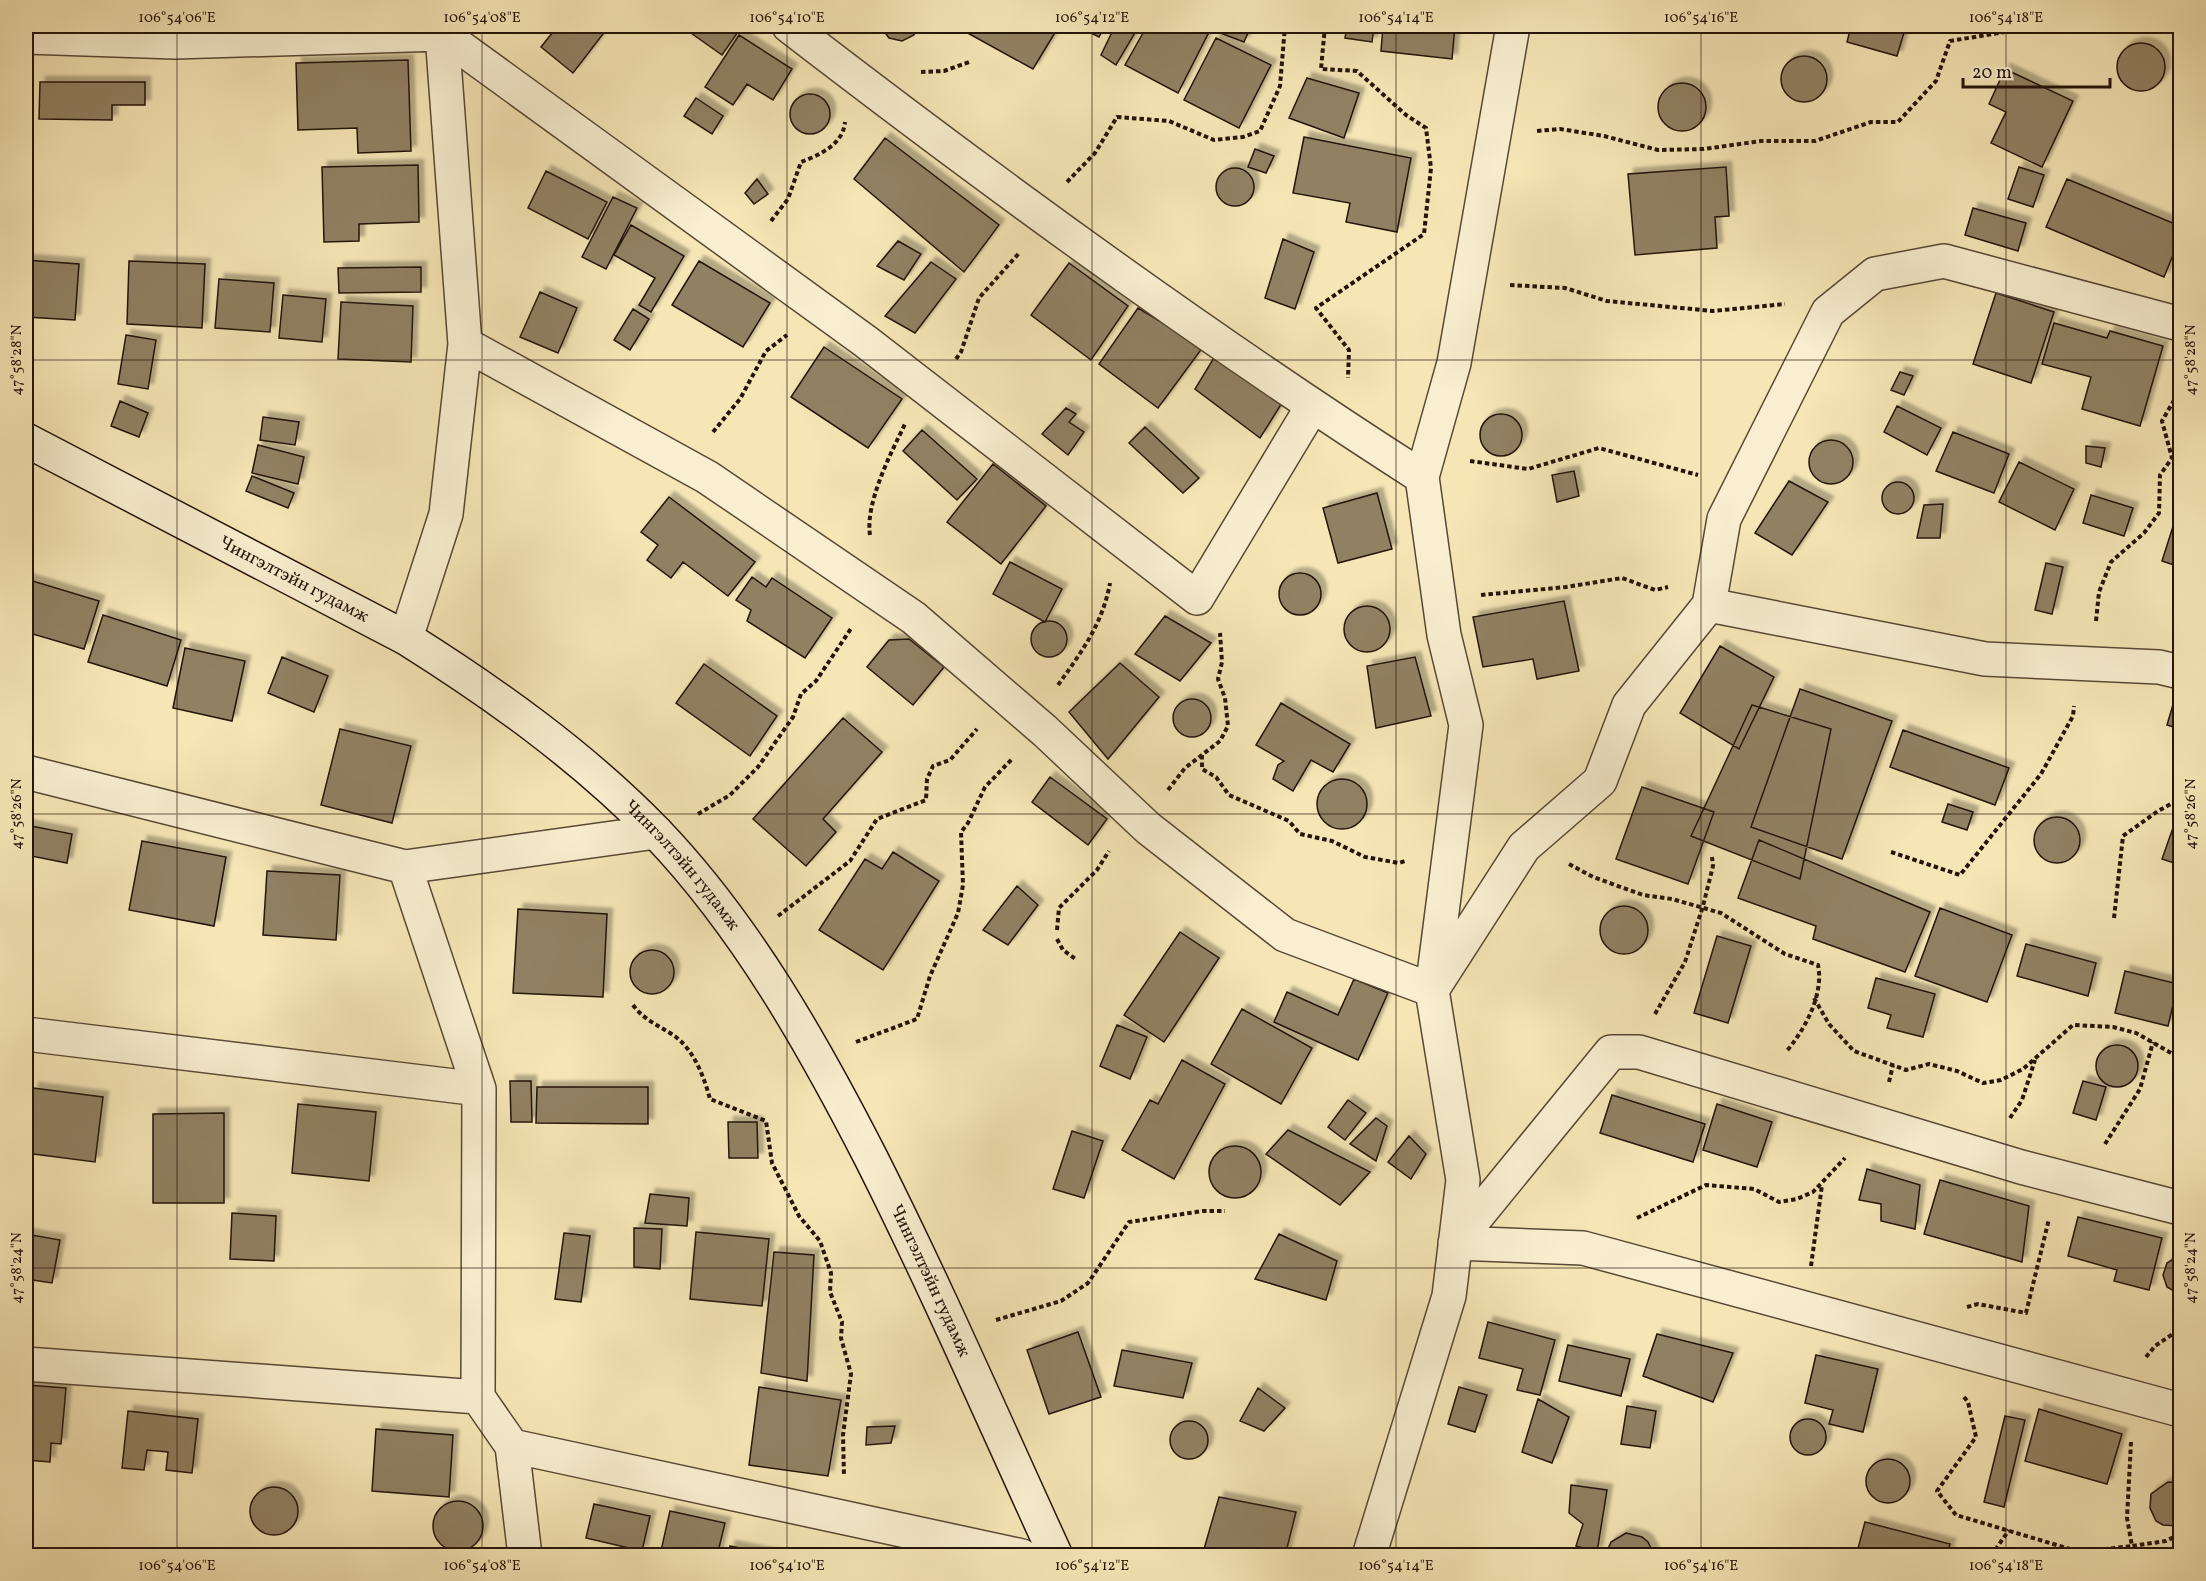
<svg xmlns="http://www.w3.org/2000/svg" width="2206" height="1581" font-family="Vollkorn,serif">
<defs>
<filter id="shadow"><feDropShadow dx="5.5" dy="-5.5" stdDeviation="1.5" flood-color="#0004"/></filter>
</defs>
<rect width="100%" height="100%" fill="#f6e6b6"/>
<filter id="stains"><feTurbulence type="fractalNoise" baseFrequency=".00333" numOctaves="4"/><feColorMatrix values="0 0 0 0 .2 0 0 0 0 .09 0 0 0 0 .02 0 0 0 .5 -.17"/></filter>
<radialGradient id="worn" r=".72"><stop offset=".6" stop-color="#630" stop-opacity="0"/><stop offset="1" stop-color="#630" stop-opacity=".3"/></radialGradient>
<path fill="#918163" stroke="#24130a" stroke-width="1.5" filter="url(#shadow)" d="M555 26H592L603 34 573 73 541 47 557 27Z
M681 26H736L740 29 722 55Z
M880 26H918L914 35 902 41 889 38Z
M955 26H1059L1033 69Z
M1077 26H1105L1099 37Z
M1115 26H1139L1116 65 1101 55Z
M1147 26H1191L1208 34 1178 93 1125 65Z
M1202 26H1251L1244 42Z
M1347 26H1374L1372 42 1345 38Z
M1383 26H1455L1452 59 1381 51Z
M1851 26H1906L1897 56 1847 42Z
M739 35 792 69 773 100 747 84 733 105 705 87Z
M1216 38 1271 65 1239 128 1184 100Z
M2117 67a24 24 0 1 1 48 0a24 24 0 1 1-48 0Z
M1781 79a23 23 0 1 1 46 0a23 23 0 1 1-46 0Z
M408 60 411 151 358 153 357 128 298 130 296 63Z
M2005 69 2073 101 2042 167 1991 143 2006 112 1989 104Z
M1307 78 1359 93 1344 138 1289 118Z
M40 82H145V105H112V120L39 119Z
M1658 107a24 24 0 1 1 48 0a24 24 0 1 1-48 0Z
M790 114a20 20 0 1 1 40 0a20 20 0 1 1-40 0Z
M696 98 723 116 712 134 684 116Z
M1304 137 1411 158 1397 232 1346 222 1350 203 1293 193Z
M885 138 999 225 964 272 854 179Z
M1255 149 1274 156 1266 173 1248 167Z
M418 165 419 222 359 224V241L324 242 322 167Z
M1726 167 1729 216 1715 217 1717 248 1635 255 1628 174Z
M2019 167 2044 175 2033 207 2008 199Z
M1216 187a19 19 0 1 1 38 0a19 19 0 1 1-38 0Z
M546 171 607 202 588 239 528 208Z
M757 179 768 194 754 204 745 193Z
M2067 179 2180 226V238L2164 277 2046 227Z
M613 197 637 208 606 269 582 257Z
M1973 208 2026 223 2018 251 1965 235Z
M631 225 684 256 651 312 639 305 655 278 614 255Z
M1283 239 1314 252 1295 309 1265 298Z
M898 241 921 254 904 280 877 266Z
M26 260 79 264 75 320 26 317Z
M129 261 205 264 202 328 127 324Z
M699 261 770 303 743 347 672 305Z
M931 262 956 279 915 333 885 316Z
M1069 263 1128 306 1091 360 1031 315Z
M421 267V292L339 293 338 268Z
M219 279 274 283 270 332 215 328Z
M540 292 577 308 558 353 520 337Z
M1996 293 2054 312 2031 383 1973 364Z
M283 295 326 299 322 342 279 338Z
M341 302 413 306 411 362 338 359Z
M1138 308 1203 347 1158 408 1099 364Z
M633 309 649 319 630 350 614 340Z
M2054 323 2107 338 2110 331 2163 346 2140 426 2082 409 2091 377 2042 364Z
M126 335 156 340 148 389 118 384Z
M824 347 902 399 868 448 791 397Z
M1215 356 1282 403 1260 438 1195 389Z
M1900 372 1913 376 1904 395 1891 390Z
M120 401 148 413 139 437 111 426Z
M1897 406 1941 428 1927 455 1884 432Z
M1066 408 1076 414 1069 422 1084 432 1068 455 1042 434Z
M1480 435a21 21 0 1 1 42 0a21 21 0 1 1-42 0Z
M263 417 299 422 295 445 260 440Z
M1145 427 1199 478 1183 493 1129 443Z
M922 430 977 479 957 500 903 451Z
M1953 432 2009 454 1994 493 1936 471Z
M1809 462a22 22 0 1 1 44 0a22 22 0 1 1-44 0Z
M258 445 304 457 298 484 252 473Z
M2086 446 2105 448 2101 467 2086 463Z
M2019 462 2074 489 2055 530 1999 502Z
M993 464 1046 506 1001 564 947 522Z
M1574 471 1579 496 1557 502 1552 475Z
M252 476 294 493 288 508 246 491Z
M1789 481 1828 502 1792 555 1755 533Z
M1882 498a16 16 0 1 1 32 0a16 16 0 1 1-32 0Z
M1377 493 1392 549 1338 563 1323 508Z
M2091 495 2133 508 2124 536 2083 523Z
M669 497 755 562 728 596 683 562 671 578 647 560 658 545 641 532Z
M1943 504 1940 538H1917L1924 505Z
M2175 520 2180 521V567L2162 561Z
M1010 562 1062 589 1045 622 993 594Z
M2046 563 2063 567 2052 614 2035 610Z
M1279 594a21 21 0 1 1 42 0a21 21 0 1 1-42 0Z
M752 577 766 587 772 578 832 618 805 658 747 621 751 610 736 600Z
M26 579 99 601 84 649 26 632Z
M1564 601 1579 671 1537 679 1533 659 1483 667 1473 617Z
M1344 629a23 23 0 1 1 46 0a23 23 0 1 1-46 0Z
M103 615 181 640 167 686 88 662Z
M1165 616 1211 643 1180 681 1135 654Z
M1031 639a18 18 0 1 1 36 0a18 18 0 1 1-36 0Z
M909 639 944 667 913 705 867 667 889 640Z
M1720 646 1774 677 1739 749 1680 713Z
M185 648 245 661 232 721 173 708Z
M282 657 328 676 314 712 268 693Z
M1415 657 1431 716 1376 728 1367 666Z
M1120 663 1159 697 1108 759 1069 712Z
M704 664 777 716 750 756 676 703Z
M2179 684H2180V729L2167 725Z
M1800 689 1892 721 1842 859 1751 827Z
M1173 718a19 19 0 1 1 38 0a19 19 0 1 1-38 0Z
M1281 703 1350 744 1333 772 1311 760 1293 791 1273 779 1278 765 1284 761 1256 745Z
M1752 705 1831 729 1800 879 1691 836Z
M843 718 882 752 823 819 836 832 806 866 753 819Z
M340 729 411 746 392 823 321 805Z
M1903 730 2009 768 1995 805 1890 767Z
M1050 777 1107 819 1088 845 1032 802Z
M1317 804a25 25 0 1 1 50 0a25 25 0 1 1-50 0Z
M1642 787 1714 812 1688 884 1616 859Z
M1948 804 1973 812 1967 830 1942 822Z
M2034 840a23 23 0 1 1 46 0a23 23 0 1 1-46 0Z
M26 825 72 834 67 863 26 855Z
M2174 825 2180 827V865L2162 859Z
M1759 840 1930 912 1905 972 1813 939 1816 926 1738 898Z
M142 841 226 857 214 926 129 910Z
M893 852 939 881 883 970 819 930 865 859 882 869Z
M267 871 340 875 336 940 263 935Z
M1017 886 1038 905 1008 945 983 930Z
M1600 930a24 24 0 1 1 48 0a24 24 0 1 1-48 0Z
M1940 908 2012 935 1987 1002 1915 976Z
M518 909 607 914 603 997 513 993Z
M1180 932 1219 958 1164 1042 1124 1015Z
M1717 936 1751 946 1728 1023 1694 1013Z
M2026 944 2096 963 2088 996 2017 976Z
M630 972a22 22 0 1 1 44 0a22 22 0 1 1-44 0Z
M2125 971 2178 984 2168 1026 2115 1013Z
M1876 978 1935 994 1923 1037 1887 1028 1891 1015 1868 1008Z
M1354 979 1388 993 1358 1060 1274 1022 1287 992 1338 1015Z
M1242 1009 1312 1048 1281 1104 1211 1064Z
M1117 1025 1147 1037 1130 1079 1100 1066Z
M2096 1066a21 21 0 1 1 42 0a21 21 0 1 1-42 0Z
M1182 1060 1225 1084 1174 1179 1122 1150 1150 1100 1158 1104Z
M510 1081H531L532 1122H511Z
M2083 1081 2106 1087 2096 1120 2073 1113Z
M537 1087H648V1124L536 1123Z
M33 1088 103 1097 95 1162 26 1153Z
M1612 1095 1705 1124 1693 1162 1600 1133Z
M1348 1100 1366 1113 1345 1140 1328 1127Z
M298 1104 376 1112 369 1181 292 1173Z
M1717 1104 1772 1122 1757 1167 1703 1150Z
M224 1113V1203H153V1114Z
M1376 1118 1387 1126 1376 1161 1350 1144Z
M728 1122H757L758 1158H729Z
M1288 1130 1370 1172 1340 1205 1266 1154Z
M1072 1131 1103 1141 1084 1198 1053 1189Z
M1409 1136 1426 1154 1411 1179 1388 1162Z
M1209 1172a26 26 0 1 1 52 0a26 26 0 1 1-52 0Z
M1867 1169 1920 1185 1915 1229 1881 1221V1204L1859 1200Z
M1940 1180 2029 1206 2022 1262 1924 1234Z
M650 1194 689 1198 687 1226 645 1223Z
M232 1213 276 1216 274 1261 230 1259Z
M2078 1217 2162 1238 2149 1290 2114 1281 2117 1270 2068 1256Z
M634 1228 662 1229 660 1269 634 1267Z
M696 1232 769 1239 762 1306 690 1299Z
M564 1233 590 1236 581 1302 555 1299Z
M26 1234 60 1240 52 1283 26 1279Z
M1279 1234 1337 1261 1326 1300 1255 1279Z
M774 1252 814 1255 807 1381 761 1373Z
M2180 1255V1294H2179L2167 1287 2163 1275 2167 1263Z
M1488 1322 1555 1340 1540 1395 1517 1390 1523 1369 1479 1358Z
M1078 1332 1101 1397 1049 1414 1027 1350Z
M1657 1334 1733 1353 1713 1402 1643 1376Z
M1568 1345 1630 1359 1621 1396 1559 1381Z
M1122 1350 1192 1363 1183 1398 1114 1386Z
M1816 1355 1878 1369 1863 1432 1829 1424 1833 1410 1805 1403Z
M26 1385 66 1388 61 1444 51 1443 50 1462 26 1460Z
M759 1387 841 1400 828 1476 749 1465Z
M1459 1387 1487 1395 1475 1432 1448 1424Z
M1258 1388 1285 1408 1264 1431 1240 1421Z
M1538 1399 1569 1417 1552 1463 1522 1452Z
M1627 1406 1656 1411 1650 1448 1621 1444Z
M2039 1409 2122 1434 2107 1484 2025 1461Z
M128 1411 198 1419 192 1473 166 1470 168 1452 147 1450 144 1470 122 1468Z
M2005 1416 2025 1420 2004 1507 1984 1502Z
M1790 1437a18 18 0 1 1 36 0a18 18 0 1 1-36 0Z
M1170 1440a19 19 0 1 1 38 0a19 19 0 1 1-38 0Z
M895 1426 891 1443 866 1445 867 1427Z
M376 1429 453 1435 449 1497 372 1491Z
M1866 1481a22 22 0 1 1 44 0a22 22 0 1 1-44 0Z
M2168 1482 2180 1483V1525L2178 1526 2163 1525 2156 1521 2150 1508 2151 1494Z
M1571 1485 1607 1490 1597 1552 1576 1546 1583 1524 1569 1513Z
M250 1511a24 24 0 1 1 48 0a24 24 0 1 1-48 0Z
M1219 1497 1296 1512 1285 1556H1202Z
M433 1526a25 25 0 1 1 50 0a25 25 0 1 1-50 0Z
M594 1504 650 1516 642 1551 586 1538Z
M670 1511 725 1523 717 1556 660 1555Z
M1865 1522 1950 1544 1947 1556H1856Z
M1626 1533 1642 1537 1648 1542 1655 1556H1605L1611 1542Z
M730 1546 780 1556H728Z"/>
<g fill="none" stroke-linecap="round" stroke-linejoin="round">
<defs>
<path id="minor" d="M789 26C994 184 1203 337 1422 477
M26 37 175 42 442 34 865 341 1197 598 1312 407
M465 344 707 477 914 618 1045 731 1148 828 1285 935 1432 990 1524 847 1600 781 1629 705 1709 605 1724 519 1828 312 1875 274 1944 261 2180 324
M1709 605 1985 659 2159 667 2180 672
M406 638 446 514 465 344 442 34 439 26
M26 772 405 867 656 832
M405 867 479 1089 478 1397 512 1446 525 1556
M26 1034 479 1089
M1455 1243 1611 1052H1639L2021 1167 2180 1208
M1455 1243 1583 1248 2180 1410
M26 1364 478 1397
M512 1446 1022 1556
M1369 1556 1449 1296 1463 1180 1432 990 1466 725 1444 635 1422 477 1454 363 1513 26"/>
<g id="secondary">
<path id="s1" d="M26 440 406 638C495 694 582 756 656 832 746 926 812 1043 871 1158 937 1289 995 1423 1056 1556"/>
</g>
</defs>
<use href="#minor" stroke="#584835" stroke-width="36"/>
<use href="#secondary" stroke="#24130a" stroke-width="36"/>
<path stroke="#24130a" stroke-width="4" stroke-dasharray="4.5 3" stroke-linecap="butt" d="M1325 26 1321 69 1357 71 1406 115 1426 128 1431 168 1424 234 1316 308 1349 350 1348 378
M921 72 944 71 969 62
M1537 131 1560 129 1604 136 1658 150 1704 149 1761 141H1815L1871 122H1898L1936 81 1950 41 2041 26
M1067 182 1095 153 1117 117 1169 121 1214 140 1243 137 1260 131 1280 86 1285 26
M771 221 788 199 801 162C819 155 843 145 845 122
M1510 285 1565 288 1607 301 1713 311 1785 304
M956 359 961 352 979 298 1020 252
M713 432 740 399 766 351 787 335
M1470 461 1528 469 1599 448 1698 475
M870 535C865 503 891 453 905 424
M1481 595 1566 587 1622 578 1655 590 1668 587
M2096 621 2099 592 2111 562 2144 533 2159 513 2160 475 2172 458 2162 421 2180 390
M1058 685C1081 653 1103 623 1110 583
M1202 755V769L1216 777 1229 795 1289 821 1300 834 1332 841 1365 857 1399 863 1405 861
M1168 790 1185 768 1220 741 1228 726 1225 698 1218 679 1222 662 1220 633
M698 814 730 795 758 767 793 717 801 694 816 681 852 627
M1891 852 1960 875 2041 774 2073 716 2074 706
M1569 864 1593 877 1643 895 1672 899 1721 913 1785 954 1818 965C1824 995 1805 1029 1786 1052
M778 916 850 861 877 819 926 800 927 779 933 766 950 760 977 729
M2114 918 2123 836 2158 811 2180 799
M1057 930 1059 908 1097 870 1109 851
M1057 939 1063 950 1077 960
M1814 998 1829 1024 1854 1051 1906 1070 1929 1064 1957 1071 1983 1083 2001 1080 2023 1069 2073 1025 2113 1027 2136 1033 2180 1058
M633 1005C644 1020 658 1025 673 1035 694 1049 704 1077 710 1099L766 1121 772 1163 799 1216 820 1241 831 1273 830 1292 842 1322 841 1338 851 1374 843 1435 844 1476
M1655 1014 1685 962 1703 906 1713 866 1712 857
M856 1042 917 1019 930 976 958 913 963 885 961 832 968 823 985 787 1013 758
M1889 1082 1893 1065
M2010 1118 2022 1100 2035 1060
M2105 1144 2140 1089 2153 1042
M1637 1218 1706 1185 1754 1189 1779 1202 1797 1199 1813 1192 1845 1158
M1811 1266 1822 1185
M1967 1307 1978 1304 2026 1313 2049 1219
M996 1320 1061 1301 1088 1283 1129 1222 1203 1211H1225
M2146 1357 2155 1346 2180 1329
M1964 1397 1968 1402 1976 1437 1937 1491 1956 1515 2080 1552 2132 1546 2128 1556
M2131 1442 2127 1518 2132 1546 2166 1541 2180 1534
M1991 1556 2009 1530"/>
<use href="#minor" stroke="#f9efd0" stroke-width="33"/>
<use href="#secondary" stroke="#f9efd0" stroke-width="33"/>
</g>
<path fill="none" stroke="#24130a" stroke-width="1.5" stroke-opacity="0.45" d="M177 26V1556M482 26V1556M787 26V1556M1092 26V1556M1396 26V1556M1701 26V1556M2006 26V1556M26 360H2180M26 814H2180M26 1268H2180"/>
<g text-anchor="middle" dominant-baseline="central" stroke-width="5" stroke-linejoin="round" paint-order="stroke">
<g font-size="18" fill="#24130a" stroke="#f9efd0">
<text stroke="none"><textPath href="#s1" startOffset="302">Чингэлтэйн гудамж</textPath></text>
<text stroke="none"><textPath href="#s1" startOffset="788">Чингэлтэйн гудамж</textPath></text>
<text stroke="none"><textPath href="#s1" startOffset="1274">Чингэлтэйн гудамж</textPath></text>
</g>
</g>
<rect width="2206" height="1581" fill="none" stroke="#f6e6b6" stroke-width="66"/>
<path d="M1963 78v9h147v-9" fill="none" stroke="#24130a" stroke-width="3"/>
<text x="1972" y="78" font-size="18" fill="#24130a" stroke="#f9efd0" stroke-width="4.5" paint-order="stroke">20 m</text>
<rect x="33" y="33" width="2140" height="1515" fill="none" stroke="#24130a" stroke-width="2"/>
<g font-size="15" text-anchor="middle" fill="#24130a">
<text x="177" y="22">106°54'06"E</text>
<text x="482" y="22">106°54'08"E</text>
<text x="787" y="22">106°54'10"E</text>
<text x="1092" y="22">106°54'12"E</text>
<text x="1396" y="22">106°54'14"E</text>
<text x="1701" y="22">106°54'16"E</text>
<text x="2006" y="22">106°54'18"E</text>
<text transform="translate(16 360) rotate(-90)" y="5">47°58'28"N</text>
<text transform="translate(2190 360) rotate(-90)" y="5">47°58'28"N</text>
<text transform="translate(16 814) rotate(-90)" y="5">47°58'26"N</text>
<text transform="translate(2190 814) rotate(-90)" y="5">47°58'26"N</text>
<text transform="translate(16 1268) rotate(-90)" y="5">47°58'24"N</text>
<text transform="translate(2190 1268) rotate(-90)" y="5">47°58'24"N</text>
<text x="177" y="1570">106°54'06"E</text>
<text x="482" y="1570">106°54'08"E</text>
<text x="787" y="1570">106°54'10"E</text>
<text x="1092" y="1570">106°54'12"E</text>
<text x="1396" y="1570">106°54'14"E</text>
<text x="1701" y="1570">106°54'16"E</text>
<text x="2006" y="1570">106°54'18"E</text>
</g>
<rect width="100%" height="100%" filter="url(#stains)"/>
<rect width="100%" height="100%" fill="url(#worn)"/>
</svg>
